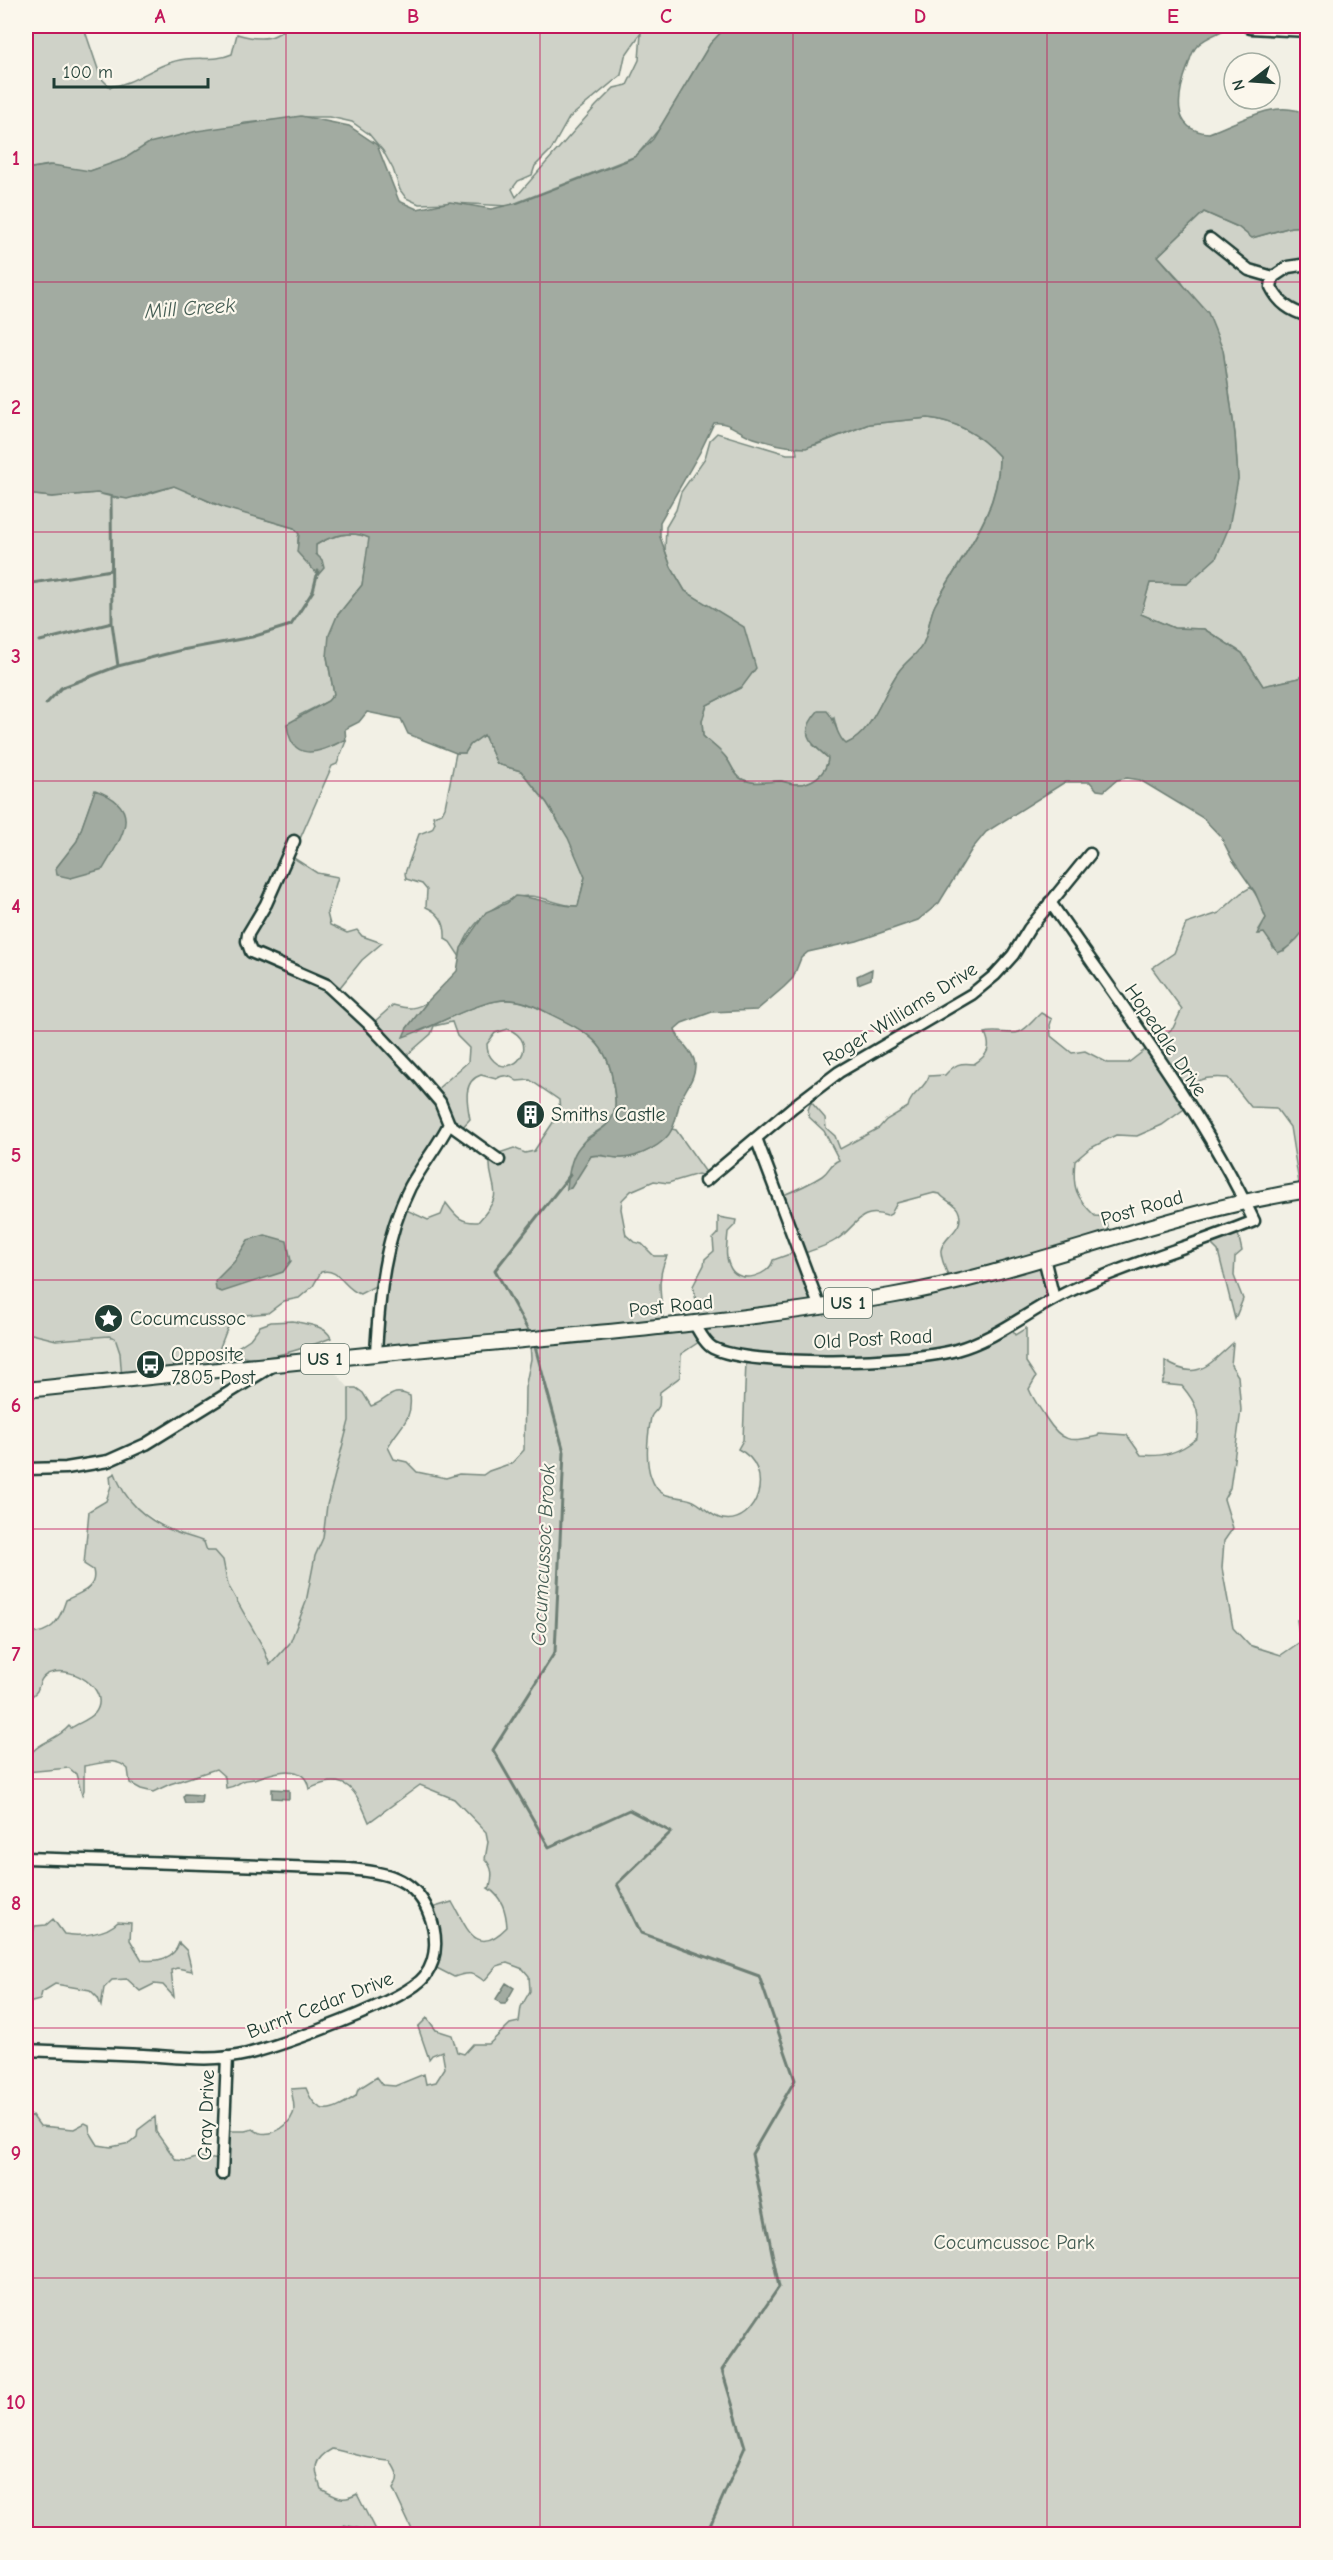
<svg xmlns="http://www.w3.org/2000/svg" width="1333" height="2560" font-family="'Comic Neue',sans-serif">
<rect width="100%" height="100%" fill="#f2f0e5"/>
<filter id="ink" filterUnits="userSpaceOnUse"><feTurbulence type="fractalNoise" baseFrequency=".0167" numOctaves="2"/><feDisplacementMap in="SourceGraphic" scale="12" xChannelSelector="R" yChannelSelector="G"/><feConvolveMatrix kernelMatrix="1 2 1 2 8 2 1 2 1" color-interpolation-filters="sRGB"/></filter>
<g filter="url(#ink)">
<path fill="#e0e1d6" d="M32 1334 56 1340 109 1336 115 1338 120 1353 121 1380 327 1363 349 1388V1421L327 1505 323 1538 315 1556 306 1602 290 1643 269 1665 263 1647 228 1585 223 1560 207 1551 195 1538 173 1531 130 1504 120 1490 109 1462 26 1469V1335Z"/>
<path fill="#cfd2c8" stroke="#77887e" stroke-width="1.5" fill-rule="evenodd" d="M34 26H80L84 28 101 78 110 87C136 84 157 62 186 59 203 57 216 61 232 54L237 34C253 39 275 42 286 26H727L710 44 660 128 636 156 508 206 452 203 419 204 406 198 400 190 393 169 383 151 369 134 352 122 330 117H308L245 123 87 172 49 165 26 169V27ZM641 33 639 60 627 85 614 88 596 106 516 197 512 189 518 181 532 175 535 166 551 150 569 118 621 75 625 56Z
M1204 212 1238 227 1252 238 1291 227 1307 226V670L1299 678 1263 686 1242 653 1204 629 1174 628 1140 614 1150 583 1187 584 1238 479 1235 434 1223 350 1181 281 1158 256Z
M928 418C956 421 980 435 999 456 1000 514 960 557 935 605 929 617 929 632 923 644 917 655 906 661 899 671 882 694 874 732 846 744L839 738 834 718 813 745 828 758C827 774 811 785 795 784 790 784 786 782 781 781 767 781 754 786 740 778 733 772 732 766 727 759 721 750 711 744 703 736L702 721 707 705 742 687 719 613 685 591 671 567 665 550 666 527 676 510 681 492 705 458 710 440 717 433 787 454H797L796 448 816 445 869 424Z
M174 486 184 489 214 504 294 528 299 533C295 548 302 558 313 567L316 545C332 535 352 530 370 538L362 585 337 616 327 657 334 694 328 701 298 716 334 745 344 739 346 741 337 764 332 766 292 857 317 873 338 877 327 913 330 925 347 933 357 930 362 936 382 943 362 960 337 991 374 1022 393 1005C408 1009 416 1010 428 1001L407 1028 419 1032C443 1021 478 1002 504 1000 521 999 536 1007 551 1014 586 1031 609 1043 613 1084 614 1092 616 1100 615 1107 613 1127 599 1128 586 1139 573 1151 569 1172 567 1189L591 1156C601 1154 608 1158 619 1158 638 1159 662 1145 672 1129L676 1130 710 1178 698 1174 668 1183 654 1181 631 1191 622 1200 621 1209 626 1235 634 1242 642 1244 654 1256H667C655 1282 662 1296 663 1322L700 1320 693 1286 704 1265 705 1259 714 1251 713 1239 718 1234V1217L736 1220 735 1225 728 1232C727 1245 724 1257 731 1269 740 1284 770 1276 773 1260L801 1250 781 1196C796 1190 808 1185 822 1176 831 1170 828 1165 839 1160L824 1131 809 1117 808 1110 811 1102 825 1118 826 1128 835 1136 840 1149 879 1128 886 1120 908 1107C910 1094 925 1089 929 1076L945 1075C955 1064 960 1062 974 1064 988 1055 992 1048 985 1033 996 1030 1012 1035 1019 1032 1027 1029 1034 1019 1041 1013L1052 1019 1050 1025 1051 1036 1072 1053 1085 1051 1108 1063H1128L1173 1028 1182 1009 1152 968 1174 953 1186 924 1219 913 1241 893 1251 887 1261 903 1266 918 1258 931 1259 934 1264 933 1270 939 1273 948 1284 951 1307 925V1191L1300 1189 1290 1127 1276 1108 1251 1107 1228 1078C1206 1076 1198 1079 1179 1092L1187 1107 1162 1125 1137 1136 1116 1135 1110 1138 1089 1149 1075 1161C1072 1187 1076 1198 1095 1216L1106 1217 1110 1238 1045 1260 1052 1300 1011 1327 1015 1335 1026 1328V1362L1036 1377 1029 1389C1034 1401 1040 1408 1046 1418 1062 1443 1070 1442 1098 1436L1099 1433 1127 1435 1141 1455C1164 1457 1179 1453 1197 1438 1200 1413 1198 1405 1182 1386L1162 1384 1165 1376V1361C1198 1382 1208 1365 1233 1343L1231 1365 1238 1376 1241 1410 1230 1488 1224 1499 1233 1528 1224 1541 1222 1568 1233 1628 1249 1645 1281 1655 1300 1642 1297 1620 1307 1622V2534H414L393 2489C401 2478 397 2471 390 2461 371 2460 351 2453 332 2449 312 2460 314 2468 321 2489 335 2496 342 2503 357 2494L377 2534H370L366 2530 344 2525 330 2534H26V2120L32 2115 40 2126 74 2129 85 2123 89 2125 90 2132 98 2145 111 2147 130 2143 137 2137 138 2130 155 2117 156 2132 176 2160 187 2161 199 2157 220 2160 226 2131H245L253 2129C266 2140 287 2129 293 2114 296 2107 292 2097 291 2089L306 2088C318 2119 332 2111 356 2096L358 2089 377 2077 383 2085 395 2086 424 2074 426 2084 436 2082 445 2068 442 2051 432 2055 429 2059 418 2027 427 2018 436 2030 452 2035 457 2052 464 2054 473 2044H489L510 2024 519 2022 521 2007 530 1991 529 1976 523 1969 507 1963 497 1966 484 1981C473 1972 468 1972 454 1977L431 1965 435 1948 428 1909 452 1902C467 1928 476 1959 507 1927 506 1911 502 1897 488 1888L490 1887C493 1875 493 1868 485 1859L488 1842 486 1832 454 1799 420 1785 369 1822C356 1791 347 1770 309 1789 305 1762 275 1772 258 1778 253 1780 248 1779 243 1781 236 1784 235 1787 226 1788L225 1777 216 1769 170 1784 153 1792 141 1789 130 1783 128 1769C115 1756 101 1764 84 1766V1790L82 1795 76 1774 69 1768 26 1772C26 1741 53 1745 69 1726L71 1728C78 1723 89 1720 95 1713 113 1689 68 1662 46 1675 39 1679 40 1685 37 1691 33 1696 28 1698 26 1705V1633C51 1635 59 1622 66 1600 79 1593 98 1589 93 1570L84 1564 89 1511 106 1501 111 1486 110 1476 115 1473C125 1502 145 1519 173 1531 183 1536 194 1537 204 1542L207 1551H215L223 1560 228 1585 263 1647 270 1665 290 1643 306 1602 315 1556 323 1538 327 1505 349 1421V1388H356L363 1393 371 1406C389 1401 390 1386 410 1396 413 1422 398 1427 388 1447L394 1459 407 1462 417 1472 446 1478 459 1474 483 1475 489 1471 512 1463 524 1450 525 1388 531 1359 530 1341 381 1354 379 1284 360 1294C344 1289 339 1267 321 1272L313 1286 299 1298 284 1301 268 1313 245 1315 232 1322 227 1329 217 1355 216 1363 218 1371 122 1380 120 1353 115 1338 109 1336 56 1340 32 1334 26 1335V494L52 497 97 493 116 498 139 497ZM95 791 71 878 56 868 77 841ZM452 1022 457 1036 469 1048 468 1062 435 1091 406 1059V1056L431 1034 434 1026ZM508 1029C542 1043 513 1079 494 1061 489 1056 487 1052 487 1044L495 1033ZM481 1075 496 1079C504 1074 509 1075 517 1081L530 1080 559 1100 560 1112 534 1151 525 1153 514 1148 490 1156C487 1190 509 1188 478 1222 460 1223 456 1216 446 1203L441 1215 428 1220 402 1208 450 1126 459 1131 470 1119C467 1103 462 1081 481 1075ZM934 1193 940 1194C945 1201 955 1203 958 1210 967 1229 943 1236 941 1250 940 1259 948 1274 951 1283L824 1307 805 1253C815 1249 827 1246 836 1240 856 1228 859 1206 887 1216L891 1214 897 1203ZM702 1340 746 1361 743 1440 738 1449C777 1468 757 1525 723 1519 710 1517 703 1504 691 1500 673 1494 659 1501 651 1477 645 1461 648 1434 651 1417 653 1412 657 1411 659 1406 660 1402 659 1396 660 1392L680 1377 681 1354Z
M484 735 497 764 521 771 547 803 569 838 585 877 578 906C561 907 545 896 528 896 497 898 465 926 460 957L450 942 445 939C446 924 440 913 426 907L427 890 422 884 406 879 405 873 419 834 432 829 435 823 433 816 442 813 445 807 456 753H465L470 745Z
M1307 854V897L1302 874Z
M1237 1229 1242 1251 1235 1257 1234 1276 1243 1299 1235 1319 1218 1251 1207 1240Z
M293 1321C305 1324 326 1325 331 1338 313 1345 254 1367 238 1354V1347L250 1339 260 1326 271 1322Z
M53 1919 64 1934C81 1937 106 1934 118 1922L131 1923 130 1940 142 1960C157 1962 174 1959 179 1943L187 1951 192 1971 177 1968 171 1970 174 1997 163 1985 154 1984 140 1991 127 1979 112 1980 104 1988 101 2006 98 1998 90 1990 55 1984 42 1992 40 2000 28 2003 26 1993V1938L33 1933 35 1926 46 1925Z"/>
<path fill="#a2aba1" stroke="#6e7f75" stroke-width="1.5" fill-rule="evenodd" d="M727 26H1231C1221 33 1207 36 1198 45 1192 50 1190 60 1188 66 1178 92 1169 131 1209 133 1238 123 1277 97 1307 115V226L1291 227 1252 238 1238 227 1204 212 1158 256 1208 313 1223 350 1235 434 1238 479 1229 527 1216 558 1187 584 1150 583 1141 614 1174 628 1204 629 1242 653 1263 686 1299 678 1307 670 1308 854C1292 884 1323 912 1297 939 1291 945 1286 950 1278 953L1264 933 1258 934 1266 918 1255 892 1232 859 1221 837 1203 818 1140 780 1127 778 1117 780 1104 791 1097 790 1090 782H1065L986 832 972 849 939 903 918 920 857 941 808 952 801 958 793 978 784 987 757 1010 712 1012 682 1023 675 1029C678 1042 694 1051 695 1064 696 1078 684 1090 680 1102 677 1111 676 1121 672 1129 665 1145 639 1157 622 1158 611 1159 602 1153 591 1156L571 1188 567 1189C568 1177 570 1161 577 1150 588 1132 613 1131 615 1107 616 1100 614 1091 613 1084 609 1042 585 1031 550 1014 535 1006 520 998 502 1000 471 1004 434 1027 403 1037L407 1028 428 1001 457 971 461 948 486 912 507 903 515 896C537 897 557 907 578 906L585 877 568 838 547 803 521 771 497 764 484 735 470 745 465 753H456L408 734 401 719 367 712 359 722 345 729 346 741 344 740C318 754 291 763 287 724L328 701 334 694 327 657 329 635 337 616 362 585 369 538C352 530 332 535 316 545V554L322 560 324 568 318 575 297 552 299 534 294 528 225 508 174 486 127 499 97 493 52 497 26 494V169L52 165 90 171 124 159 149 143 197 131 301 116 349 126 377 145 399 201 417 209 450 202 491 209 518 203 626 161 636 156 653 139 710 44ZM928 418C956 421 980 435 999 456 1001 513 960 558 935 605 929 617 929 632 923 644 917 655 906 661 899 671 882 694 874 732 846 744 835 735 837 721 827 711H818C798 734 809 741 828 758 827 774 811 785 795 784 790 784 786 782 781 781 767 781 754 786 740 778 733 772 732 766 727 759 721 750 711 744 703 736L702 721 707 705 742 687 756 668 744 627 685 591 671 567 660 537V522L700 452 714 423C729 421 739 433 754 438 770 443 789 448 806 448L869 424Z
M95 790C145 808 122 836 103 869L71 878 57 875 56 868 77 841Z
M872 969 871 979 858 984 857 976Z
M265 1235 287 1241 291 1261 283 1272 222 1292 216 1290 215 1281 234 1262 248 1240Z
M272 1789 289 1790V1799L272 1798Z
M185 1794 202 1795 201 1803H185L183 1797Z
M506 1983 514 1988 505 2004H501L496 1999Z"/>
<g fill="none" stroke-linecap="round" stroke-linejoin="round">
<path stroke="#6e7f75" stroke-width="3" d="M111 498 112 623 118 666
M26 584 111 570
M40 641 112 623
M46 704 61 688 118 666 182 650 252 637 291 625 313 591 318 571
M530 1334 495 1270 570 1175
M534 1343 564 1452 555 1652 493 1750 549 1847 629 1810 671 1832 617 1884 641 1933 759 1976 795 2080 752 2154 779 2287 722 2370 745 2447 709 2528 714 2534"/>
<defs>
<path id="minor" d="M1250 28 1308 31
M1210 239 1249 270 1273 277 1288 267 1308 264
M1273 277 1271 287C1279 303 1290 311 1308 316
M294 841 266 904 248 934 247 941 251 952 327 985 368 1023 416 1074 440 1102 449 1124 499 1160
M756 1138 820 1308
M705 1181 793 1107 839 1072 972 994 995 975 1013 955 1029 929 1090 854
M1044 1258 1054 1299
M694 1323C699 1331 705 1344 713 1348 753 1368 912 1363 956 1350 999 1338 1032 1308 1072 1290 1131 1262 1194 1246 1254 1221 1200 1107 1121 1005 1050 902
M376 1354C379 1296 384 1239 410 1187 422 1165 438 1146 449 1124
M26 1469 66 1468 108 1461 146 1444 272 1366
M26 1858 349 1869C382 1872 413 1876 428 1911 437 1932 439 1957 425 1976 405 2002 282 2045 247 2054 214 2062 177 2057 143 2055 104 2053 65 2052 26 2050
M222 2174 227 2057"/>
<path id="major" d="M26 1390C162 1376 299 1361 435 1348 587 1334 739 1322 890 1296 1032 1271 1165 1212 1308 1190"/>
</defs>
<use href="#minor" stroke="#1f3d34" stroke-width="15"/>
<use href="#major" stroke="#1f3d34" stroke-width="18"/>
<use href="#minor" stroke="#fbf7ec" stroke-width="10"/>
<use href="#major" stroke="#fbf7ec" stroke-width="14"/>
</g>
</g>
<path fill="none" stroke="#c2185b" stroke-width="1.5" stroke-opacity="0.55" d="M286 26V2534M540 26V2534M793 26V2534M1047 26V2534M26 282H1308M26 532H1308M26 781H1308M26 1031H1308M26 1280H1308M26 1529H1308M26 1779H1308M26 2028H1308M26 2278H1308"/>
<defs>
<symbol id="building-disc" viewBox="-11 -11 22 22"><circle r="9.5" fill="#1f3d34" stroke="#fbf7ec"/><path d="M-4-6H4V6H1V3H-1V6H-4ZM-2.5-4.3h1.7v1.8h-1.7ZM.8-4.3h1.7v1.8H.8ZM-2.5-1h1.7V.8h-1.7ZM.8-1h1.7V.8H.8Z" fill="#fff"/></symbol>
<symbol id="sight-disc" viewBox="-11 -11 22 22"><circle r="9.5" fill="#1f3d34" stroke="#fbf7ec"/><path d="M0-6L1.8-2.2L6-1.7L2.9 1.2L3.7 5.4L0 3.3L-3.7 5.4L-2.9 1.2L-6-1.7L-1.8-2.2Z" fill="#fff"/></symbol>
<symbol id="bus-disc" viewBox="-11 -11 22 22"><circle r="9.5" fill="#1f3d34" stroke="#fbf7ec"/><path d="M-5-6H5V4H4V6H2V4H-2V6H-4V4H-5ZM-3.5-4V0h7V-4ZM-3.5 1.2v1.5H-2V1.2ZM2 1.2v1.5H3.5V1.2Z" fill="#fff"/></symbol>
</defs>
<g fill-rule="evenodd">
<use href="#building-disc" x="514" y="1098" width="33" height="33"/>
<use href="#sight-disc" x="92" y="1302" width="33" height="33"/>
<use href="#bus-disc" x="134" y="1348" width="33" height="33"/>
</g>
<g text-anchor="middle" dominant-baseline="central" stroke-width="4.5" stroke-linejoin="round" paint-order="stroke">
<g fill="#fbf7ec" stroke="#61756b" stroke-width="1.5">
<rect x="824" y="1288" width="48" height="30" rx="4.5"/>
<rect x="301" y="1344" width="48" height="30" rx="4.5"/>
</g>
<g font-size="18" font-weight="bold" fill="#1f3d34">
<text x="848" y="1303">US 1</text>
<text x="325" y="1359">US 1</text>
</g>
<g font-size="20" fill="#1f3d34" stroke="#fbf7ec">
<text transform="translate(900 1014) rotate(-32)">Roger Williams Drive</text>
<text transform="translate(1166 1040) rotate(56)">Hopedale Drive</text>
<text transform="translate(1142 1208) rotate(-16)">Post Road</text>
<text transform="translate(671 1306) rotate(-6)">Post Road</text>
<text transform="translate(873 1339) rotate(-3)">Old Post Road</text>
<text transform="translate(320 2005) rotate(-21)">Burnt Cedar Drive</text>
<text transform="translate(206 2115) rotate(-88)">Gray Drive</text>
</g>
<g font-size="20" fill="#1f3d34" stroke="#fbf7ec" text-anchor="start">
<text x="551" y="1114">Smiths Castle</text>
<text x="130" y="1318">Cocumcussoc</text>
<text x="171" y="1354">Opposite<tspan x="171" dy="23">7805 Post</tspan></text>
</g>
<g font-size="20" fill="#425b52" stroke="#fbf7ec">
<text x="1014" y="2242">Cocumcussoc Park</text>
</g>
<g font-size="21" font-style="italic" fill="#465e55" stroke="#fbf7ec">
<text transform="translate(190 308) rotate(-4)">Mill Creek</text>
<text transform="translate(543 1555) rotate(-87)">Cocumcussoc Brook</text>
</g>
</g>
<rect width="1333" height="2560" fill="none" stroke="#fbf7ec" stroke-width="66"/>
<g transform="translate(1252 81) rotate(253)"><circle r="28" fill="#fbf7ec" stroke="#a3ada2" stroke-width="1.5"/>
<path d="M0-4.5L10 22L0 15L-10 22Z" fill="#1f3d34"/>
<text y="-9" font-size="16" font-weight="bold" text-anchor="middle" fill="#1f3d34">N</text>
</g>
<path d="M54 78v9h154v-9" fill="none" stroke="#1f3d34" stroke-width="3"/>
<text x="63" y="78" font-size="18" fill="#1f3d34" stroke="#fbf7ec" stroke-width="4.5" paint-order="stroke">100 m</text>
<rect x="33" y="33" width="1267" height="2494" fill="none" stroke="#c2185b" stroke-width="2"/>
<g font-size="20" text-anchor="middle" font-weight="bold" fill="#c2185b">
<text x="160" y="23">A</text>
<text x="413" y="23">B</text>
<text x="666" y="23">C</text>
<text x="920" y="23">D</text>
<text x="1173" y="23">E</text>
<text x="16" y="165">1</text>
<text x="16" y="414">2</text>
<text x="16" y="663">3</text>
<text x="16" y="913">4</text>
<text x="16" y="1162">5</text>
<text x="16" y="1412">6</text>
<text x="16" y="1661">7</text>
<text x="16" y="1910">8</text>
<text x="16" y="2160">9</text>
<text x="16" y="2409">10</text>
</g>
</svg>
